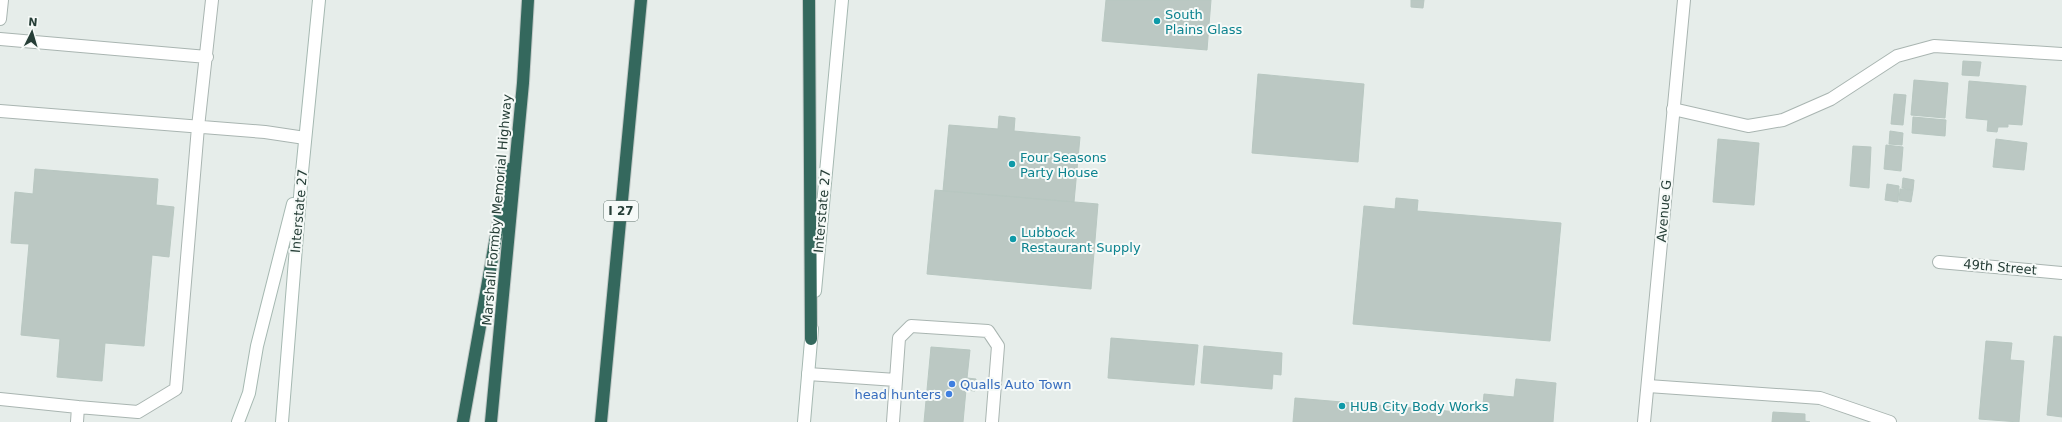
<svg xmlns="http://www.w3.org/2000/svg" width="2062" height="422" font-family="'DejaVu Sans',sans-serif">
<rect width="100%" height="100%" fill="#e6edea"/>
<path fill="#bbc8c3" stroke="#b8c7c1" d="M1106 0H1211L1207 50 1102 41Z
M1411 0H1424L1423 8 1411 7Z
M1963 61 1981 62 1979 76 1962 75Z
M1258 74 1364 84 1358 162 1252 153Z
M1914 80 1948 83 1945 118 1911 115Z
M1969 81 2026 86 2022 125 2008 124V127H1998L1997 132 1987 131 1988 120 1966 118Z
M1894 94 1906 95 1903 125 1891 124Z
M999 116 1015 118 1014 131 1080 137 1074 202 943 191 949 125 998 129Z
M1913 117 1946 120 1945 136 1912 133Z
M1890 131 1903 133 1902 145 1889 144Z
M1718 139 1759 143 1754 205 1713 202Z
M1996 139 2027 143 2024 170 1993 167Z
M1886 145 1903 147 1901 171 1884 169Z
M1853 146 1871 147 1869 188 1850 186Z
M35 169 158 179 156 205 174 207 169 257 152 255 144 346 105 343 102 381 57 377 60 339 21 335 29 244 11 243 15 192 33 194Z
M1903 178 1914 180 1913 190 1902 188Z
M1887 184 1899 186 1898 202 1885 200Z
M1900 189 1913 190 1911 202 1899 200Z
M935 190 1098 204 1091 289 927 274Z
M1396 198 1418 200 1417 211 1561 223 1550 341 1353 324 1364 206 1395 209Z
M2054 336 2062 337V417L2047 415Z
M1111 338 1198 345 1194 385 1108 378Z
M1986 341 2012 343 2010 360 2024 361 2019 422 1979 419Z
M1204 346 1282 353 1281 375 1273 374 1272 389 1201 383Z
M931 347 970 350 967 378 976 379 975 391 966 390 963 422H924Z
M1516 379 1556 383 1553 422H1293L1295 398 1482 414 1484 394 1514 397Z
M1773 412 1805 414V421L1810 422H1772Z"/>
<g fill="none" stroke-linecap="round" stroke-linejoin="round">
<defs>
<path id="lane" d="M0 19 2 0
M0 39 207 57
M1673 109 1748 126 1783 120 1831 99 1897 56 1934 46 2062 54
M0 111 265 132 305 138
M808 374 896 380 899 338 911 326 988 331 998 346 992 422
M1648 386 1820 398 1890 422
M0 399 78 407 77 422
M78 407 138 412 176 389 198 127 212 0
M893 422 896 380"/>
<path id="street" d="M1939 262 2062 273
M1644 422 1684 0"/>
<path id="secondary" d="M815 291 842 0
M238 422 249 393 257 346 293 204
M282 422 302 172 319 0
M804 422 812 329"/>
<path id="highway" d="M809 0 811 339
M463 422 508 169
M491 422 523 83 528 0
M601 422 641 0"/>
</defs>
<use href="#lane" stroke="#a9b5b1" stroke-width="14"/>
<use href="#street" stroke="#a9b5b1" stroke-width="14"/>
<use href="#secondary" stroke="#a5b8b1" stroke-width="14"/>
<use href="#highway" stroke="#c2c9c7" stroke-width="14"/>
<use href="#lane" stroke="#fff" stroke-width="12"/>
<use href="#street" stroke="#fff" stroke-width="12"/>
<use href="#secondary" stroke="#fff" stroke-width="12"/>
<use href="#highway" stroke="#34685d" stroke-width="12"/>
</g>
<g fill="#0f9aa8" stroke="#f6faf8" stroke-width="1.5">
<circle cx="1157" cy="21" r="4"/>
<circle cx="1012" cy="164" r="4"/>
<circle cx="1013" cy="239" r="4"/>
<circle cx="1342" cy="406" r="4"/>
</g>
<g fill="#3f7fe0" stroke="#f6faf8" stroke-width="1.5">
<circle cx="952" cy="384" r="4"/>
<circle cx="949" cy="394" r="4"/>
</g>
<g text-anchor="middle" dominant-baseline="central" stroke-width="4" stroke-linejoin="round" paint-order="stroke">
<rect fill="#f6faf8" stroke="#647671" stroke-width="1" x="604" y="201" width="34" height="20" rx="3"/>
<g font-size="12" font-weight="bold" fill="#263e37">
<text x="621" y="211">I 27</text>
</g>
<g font-size="13" fill="#0d838f" stroke="#f6faf8" text-anchor="start">
<text x="1165" y="14">South<tspan x="1165" dy="15">Plains Glass</tspan></text>
<text x="1020" y="157">Four Seasons<tspan x="1020" dy="15">Party House</tspan></text>
<text x="1021" y="232">Lubbock<tspan x="1021" dy="15">Restaurant Supply</tspan></text>
<text x="1350" y="406">HUB City Body Works</text>
</g>
<g font-size="13" fill="#263e37" stroke="#f6faf8">
<text transform="translate(497 210) rotate(-85)">Marshall Formby Memorial Highway</text>
<text transform="translate(299 211) rotate(-85)">Interstate 27</text>
<text transform="translate(822 211) rotate(-85)">Interstate 27</text>
<text transform="translate(1664 211) rotate(-85)">Avenue G</text>
<text transform="translate(2000 267) rotate(5)">49th Street</text>
</g>
<g font-size="13" fill="#366cbe" stroke="#f6faf8" text-anchor="start">
<text x="960" y="384">Qualls Auto Town</text>
<text x="941" y="394" text-anchor="end">head hunters</text>
</g>
</g>
<g transform="translate(32 32) rotate(5)" stroke="#f6faf8" stroke-width="3" paint-order="stroke">
<path d="M0-3L7 15L0 10L-7 15Z" fill="#263e37"/>
<text y="-6" font-size="11" font-weight="bold" text-anchor="middle" fill="#263e37">N</text>
</g>
</svg>
